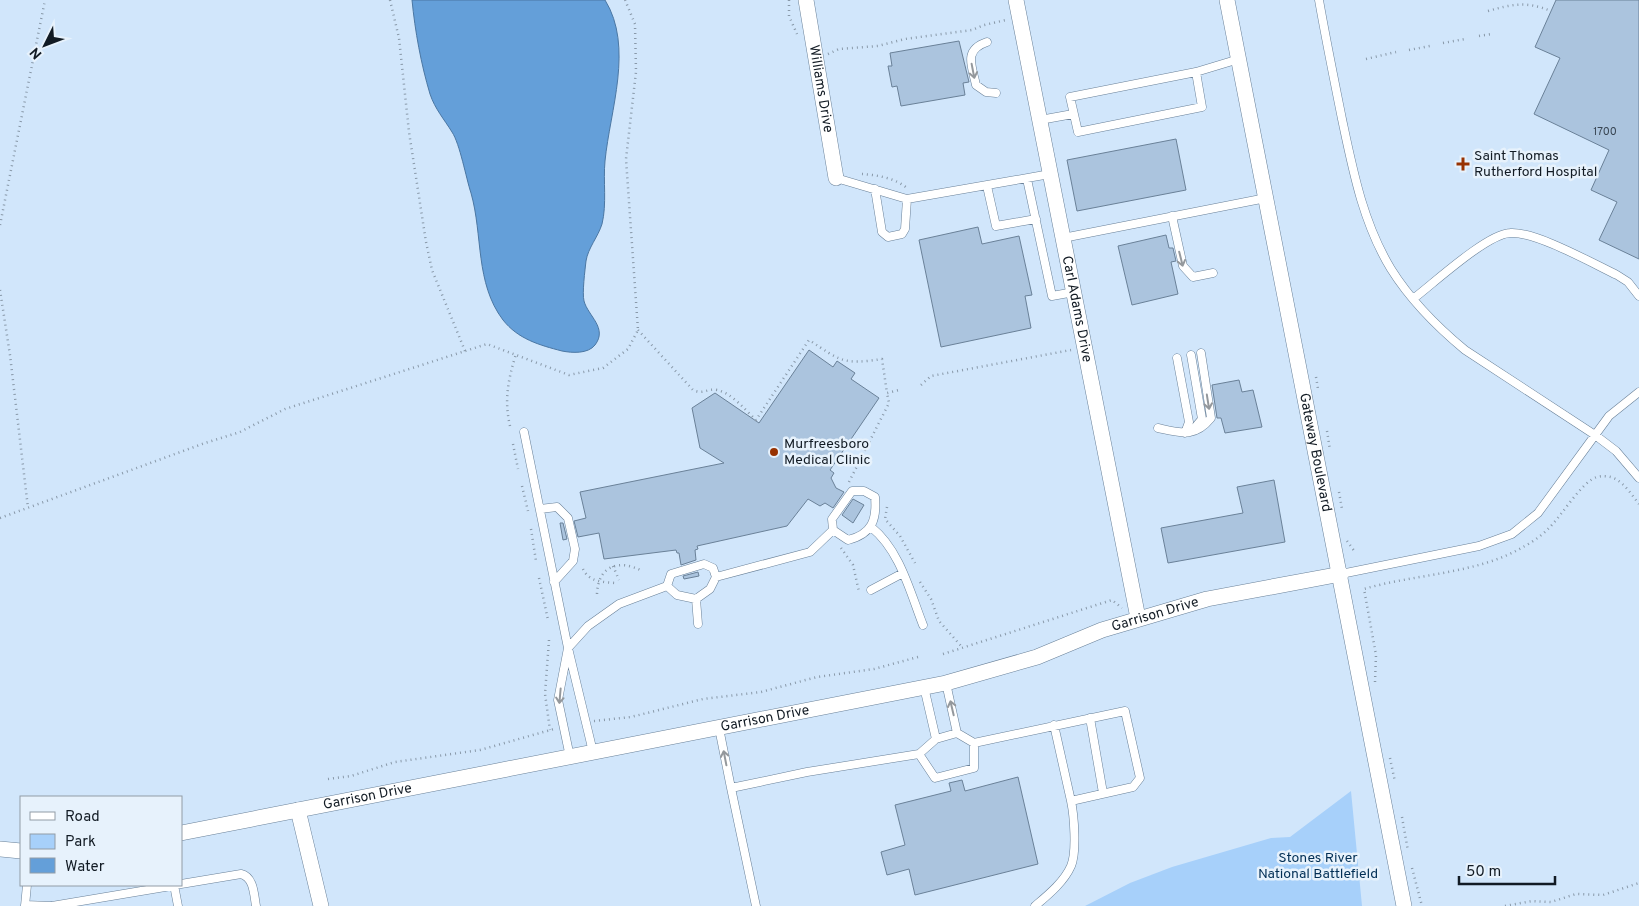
<svg xmlns="http://www.w3.org/2000/svg" width="1639" height="906" font-family="Overpass,sans-serif">
<rect width="100%" height="100%" fill="#d1e6fb"/>
<path fill="#a7d0fa" d="M1351 791 1362 906H1085L1130 883 1172 867 1271 838 1290 837Z"/>
<path fill="#649fd9" stroke="#4b77a3" d="M412 0H605C634 47 610 110 605 161 603 181 607 204 602 224 598 237 588 248 586 261 585 270 582 293 584 301 588 316 608 328 595 345 588 354 572 353 562 351 539 345 518 339 503 320 475 283 483 235 471 193 466 178 460 144 452 132 444 119 435 109 430 94 421 64 415 31 412 0Z"/>
<path fill="#abc4de" stroke="#6a8198" d="M1556 0H1639V259L1599 240 1617 202 1591 190 1609 150 1534 114 1560 58 1535 47Z
M959 41 969 82 963 83 965 95 901 106 897 86 892 87 888 66H892L890 53Z
M1176 139 1186 190 1077 211 1067 160Z
M978 227 982 244 1019 236 1032 295 1025 296 1031 328 941 347 919 240Z
M1166 235 1169 248H1173L1176 261 1171 262 1178 294 1132 305 1118 246Z
M809 350 833 367 837 361 855 373 851 379 879 398 830 470 834 473 831 478 836 488 844 492 833 508 825 503 820 506 808 499 787 526 697 546 698 549 695 550 696 560 681 565 679 553H677L676 550 604 559 599 533 578 537 574 521 586 518 580 492 724 463 700 448 692 408 715 393 759 423Z
M1239 380 1242 392 1253 390 1262 427 1225 433 1221 418H1217L1212 385Z
M1274 480 1285 542 1168 563 1161 528 1243 513 1237 487Z
M853 499 864 505 853 523 842 515Z
M560 523H563L567 539 563 540Z
M698 572 699 576 684 579 683 576Z
M1018 777 1038 864 915 895 909 869 887 875 881 852 905 845 895 805 951 791 949 783 962 780 965 791Z"/>
<g fill="none" stroke-linecap="round" stroke-linejoin="round">
<defs>
<path id="service" d="M1319 0C1326 40 1334 79 1342 119 1353 171 1363 223 1391 269 1411 301 1436 326 1465 350L1595 435 1616 451 1639 478
M987 42C963 50 972 66 976 85L986 92 996 93
M1196 72 1202 107 1078 132 1070 97 1196 72 1239 59
M1040 120 1073 114
M836 178 907 199 1050 174
M1027 179 1052 296 1074 292
M987 186 996 226 1036 219
M875 189 882 232 888 237 902 234 905 229 907 199
M1172 216 1183 266 1193 277 1213 273
M1063 238 1266 198
M1413 299C1434 283 1487 234 1510 233 1535 231 1592 263 1617 275L1628 282 1639 296
M1191 355 1202 419 1192 431
M1177 358 1189 422 1185 433
M1158 428C1181 433 1195 438 1211 418L1201 353
M524 432 568 648 593 752
M540 509 557 507 568 518 575 549 573 561 554 582
M871 527C900 550 910 592 923 625
M1341 574 1479 546 1512 534 1538 513 1609 416 1639 392
M716 577 810 552 833 530 832 519 852 491H864L875 497C877 520 872 534 848 540L833 530
M871 590 903 573
M696 599 698 624
M946 683 957 733 974 743 1125 711 1140 778 1133 787 1071 801C1074 815 1077 852 1071 866 1064 882 1048 895 1035 906
M1090 718 1103 793
M1054 725 1071 801
M719 728 731 788
M936 739 957 733
M919 754 935 778 974 768V743
M570 757 558 700 568 648 588 626 619 604 667 586 671 574 704 564 713 568 716 577 710 589 696 599 677 595 667 586
M181 884 241 874C254 877 254 895 256 906
M174 885 178 906
M25 905 51 906
M25 906 27 885
M52 906 177 885
M756 906 731 788 807 772 919 754 936 739 924 687"/>
<g id="minor">
<path id="s1" d="M806 0 836 178"/>
<path id="s2" d="M1016 0 1138 618"/>
<path id="s3" d="M1227 0 1404 906"/>
<path d="M298 810 321 906"/>
<path id="s4" d="M181 833 946 683 1037 657 1102 630 1207 599 1341 574"/>
<path d="M0 849 21 851"/>
</g>
</defs>
<use href="#service" stroke="#698098" stroke-width="9"/>
<use href="#minor" stroke="#698098" stroke-width="16"/>
<path stroke="#8999a9" stroke-width="2.5" stroke-dasharray="1 4" stroke-linecap="butt" d="M390 0 399 38 409 132 426 242 432 270 465 351
M789 0V16L797 34
M1488 11C1513 4 1526 1 1551 11
M1479 36 1492 34
M1443 43 1465 39
M1409 50 1430 46
M828 54 839 49 878 46 905 39 972 30 984 25 1006 20
M1366 59 1396 52
M862 174C877 175 896 178 908 189
M0 225 45 0
M0 290 10 355 28 508
M638 330 693 390C703 395 708 388 717 390 732 393 745 410 756 420L809 340C841 361 843 365 882 359L887 393 899 390
M1316 377 1318 389
M921 385 931 376 1071 350
M510 426C504 400 508 380 516 354
M1327 431 1330 450
M513 444 518 469
M849 482 889 403 887 393
M522 486 528 511
M1339 492 1342 509
M887 507 885 519 900 536 915 563
M0 518 205 443 240 432 285 409 487 344 569 375 603 368 628 349 638 330 626 159 636 72 635 24 625 0
M531 529 536 561
M1347 541 1355 552
M841 548 853 565 859 592
M613 566 619 580
M583 569C589 582 603 582 615 583
M539 578 548 620
M920 582 931 599 939 621 962 647
M597 594C598 565 620 559 642 571
M549 640 545 694 550 730
M943 654 1112 600 1122 608
M1375 682 1376 655 1364 589C1414 574 1478 574 1523 547 1531 543 1541 536 1548 529 1561 517 1582 481 1597 477 1618 472 1628 490 1639 504
M594 721 631 717 703 699 761 692 817 677 874 669 918 657
M1390 758 1395 782
M328 779 351 776 395 762 480 750 554 729
M1402 817 1408 851
M1412 868 1422 906
M1505 906 1532 901 1551 902 1576 894 1603 895 1639 883"/>
<use href="#service" stroke="#fff" stroke-width="8"/>
<use href="#minor" stroke="#fff" stroke-width="15"/>
</g>
<defs><path id="oneway-shaft" d="M-6 0H5M1.5-3L5.5 0L1.5 3" fill="none" stroke-width="1.6" stroke-linecap="round" stroke-linejoin="round" transform="scale(1.25)"/></defs>
<g stroke="#94989c">
<use href="#oneway-shaft" transform="translate(973 71) rotate(79)"/>
<use href="#oneway-shaft" transform="translate(1181 259) rotate(76)"/>
<use href="#oneway-shaft" transform="translate(1208 402) rotate(81)"/>
<use href="#oneway-shaft" transform="translate(560 696) rotate(95)"/>
<use href="#oneway-shaft" transform="translate(952 708) rotate(-103)"/>
<use href="#oneway-shaft" transform="translate(725 758) rotate(-101)"/>
</g>
<g fill="#973202" stroke="#e7f2fc" stroke-width="2">
<path d="M1460.5 156.5h5v5h5v5h-5v5h-5v-5h-5v-5h5z"/>
<circle cx="774" cy="452" r="5"/>
</g>
<g text-anchor="middle" dominant-baseline="central" stroke-width="5" stroke-linejoin="round" paint-order="stroke">
<g font-size="11" fill="#384552">
<text x="1605" y="132">1700</text>
</g>
<g font-size="14" fill="#121b24" stroke="#e7f2fc">
<text stroke="none"><textPath href="#s1" startOffset="90">Williams Drive</textPath></text>
<text stroke="none"><textPath href="#s2" startOffset="315">Carl Adams Drive</textPath></text>
<text stroke="none"><textPath href="#s3" startOffset="461">Gateway Boulevard</textPath></text>
<text stroke="none"><textPath href="#s4" startOffset="1000">Garrison Drive</textPath></text>
<text stroke="none"><textPath href="#s4" startOffset="595">Garrison Drive</textPath></text>
<text stroke="none"><textPath href="#s4" startOffset="190">Garrison Drive</textPath></text>
</g>
<g font-size="14" fill="#121b24" stroke="#e7f2fc" text-anchor="start">
<text x="1474" y="156">Saint Thomas<tspan x="1474" dy="16">Rutherford Hospital</tspan></text>
<text x="784" y="444">Murfreesboro<tspan x="784" dy="16">Medical Clinic</tspan></text>
</g>
<g font-size="14" fill="#022f55" stroke="#e7f2fc">
<text x="1318" y="858">Stones River<tspan x="1318" dy="16">National Battlefield</tspan></text>
</g>
</g>
<rect x="20" y="796" width="162" height="90" fill="#e7f2fc" stroke="#929ca6"/>
<rect x="30" y="812" width="25" height="8" fill="#ffffff" stroke="#929ca6"/>
<text x="65" y="821" font-size="15" fill="#121b24">Road</text>
<rect x="30" y="834" width="25" height="15" fill="#a7d0fa" stroke="#929ca6"/>
<text x="65" y="846" font-size="15" fill="#121b24">Park</text>
<rect x="30" y="858" width="25" height="15" fill="#649fd9" stroke="#929ca6"/>
<text x="65" y="871" font-size="15" fill="#121b24">Water</text>
<g transform="translate(45 45) rotate(228)" stroke="#e7f2fc" stroke-width="4" paint-order="stroke">
<path d="M0-4L9 19L0 12L-9 19Z" fill="#121b24"/>
<text y="-8" font-size="14" font-weight="bold" text-anchor="middle" fill="#121b24">N</text>
</g>
<path d="M1459 876v8h96v-8" fill="none" stroke="#121b24" stroke-width="2.5"/>
<text x="1466" y="876" font-size="15" fill="#121b24" stroke="#e7f2fc" stroke-width="4" paint-order="stroke">50 m</text>
</svg>
